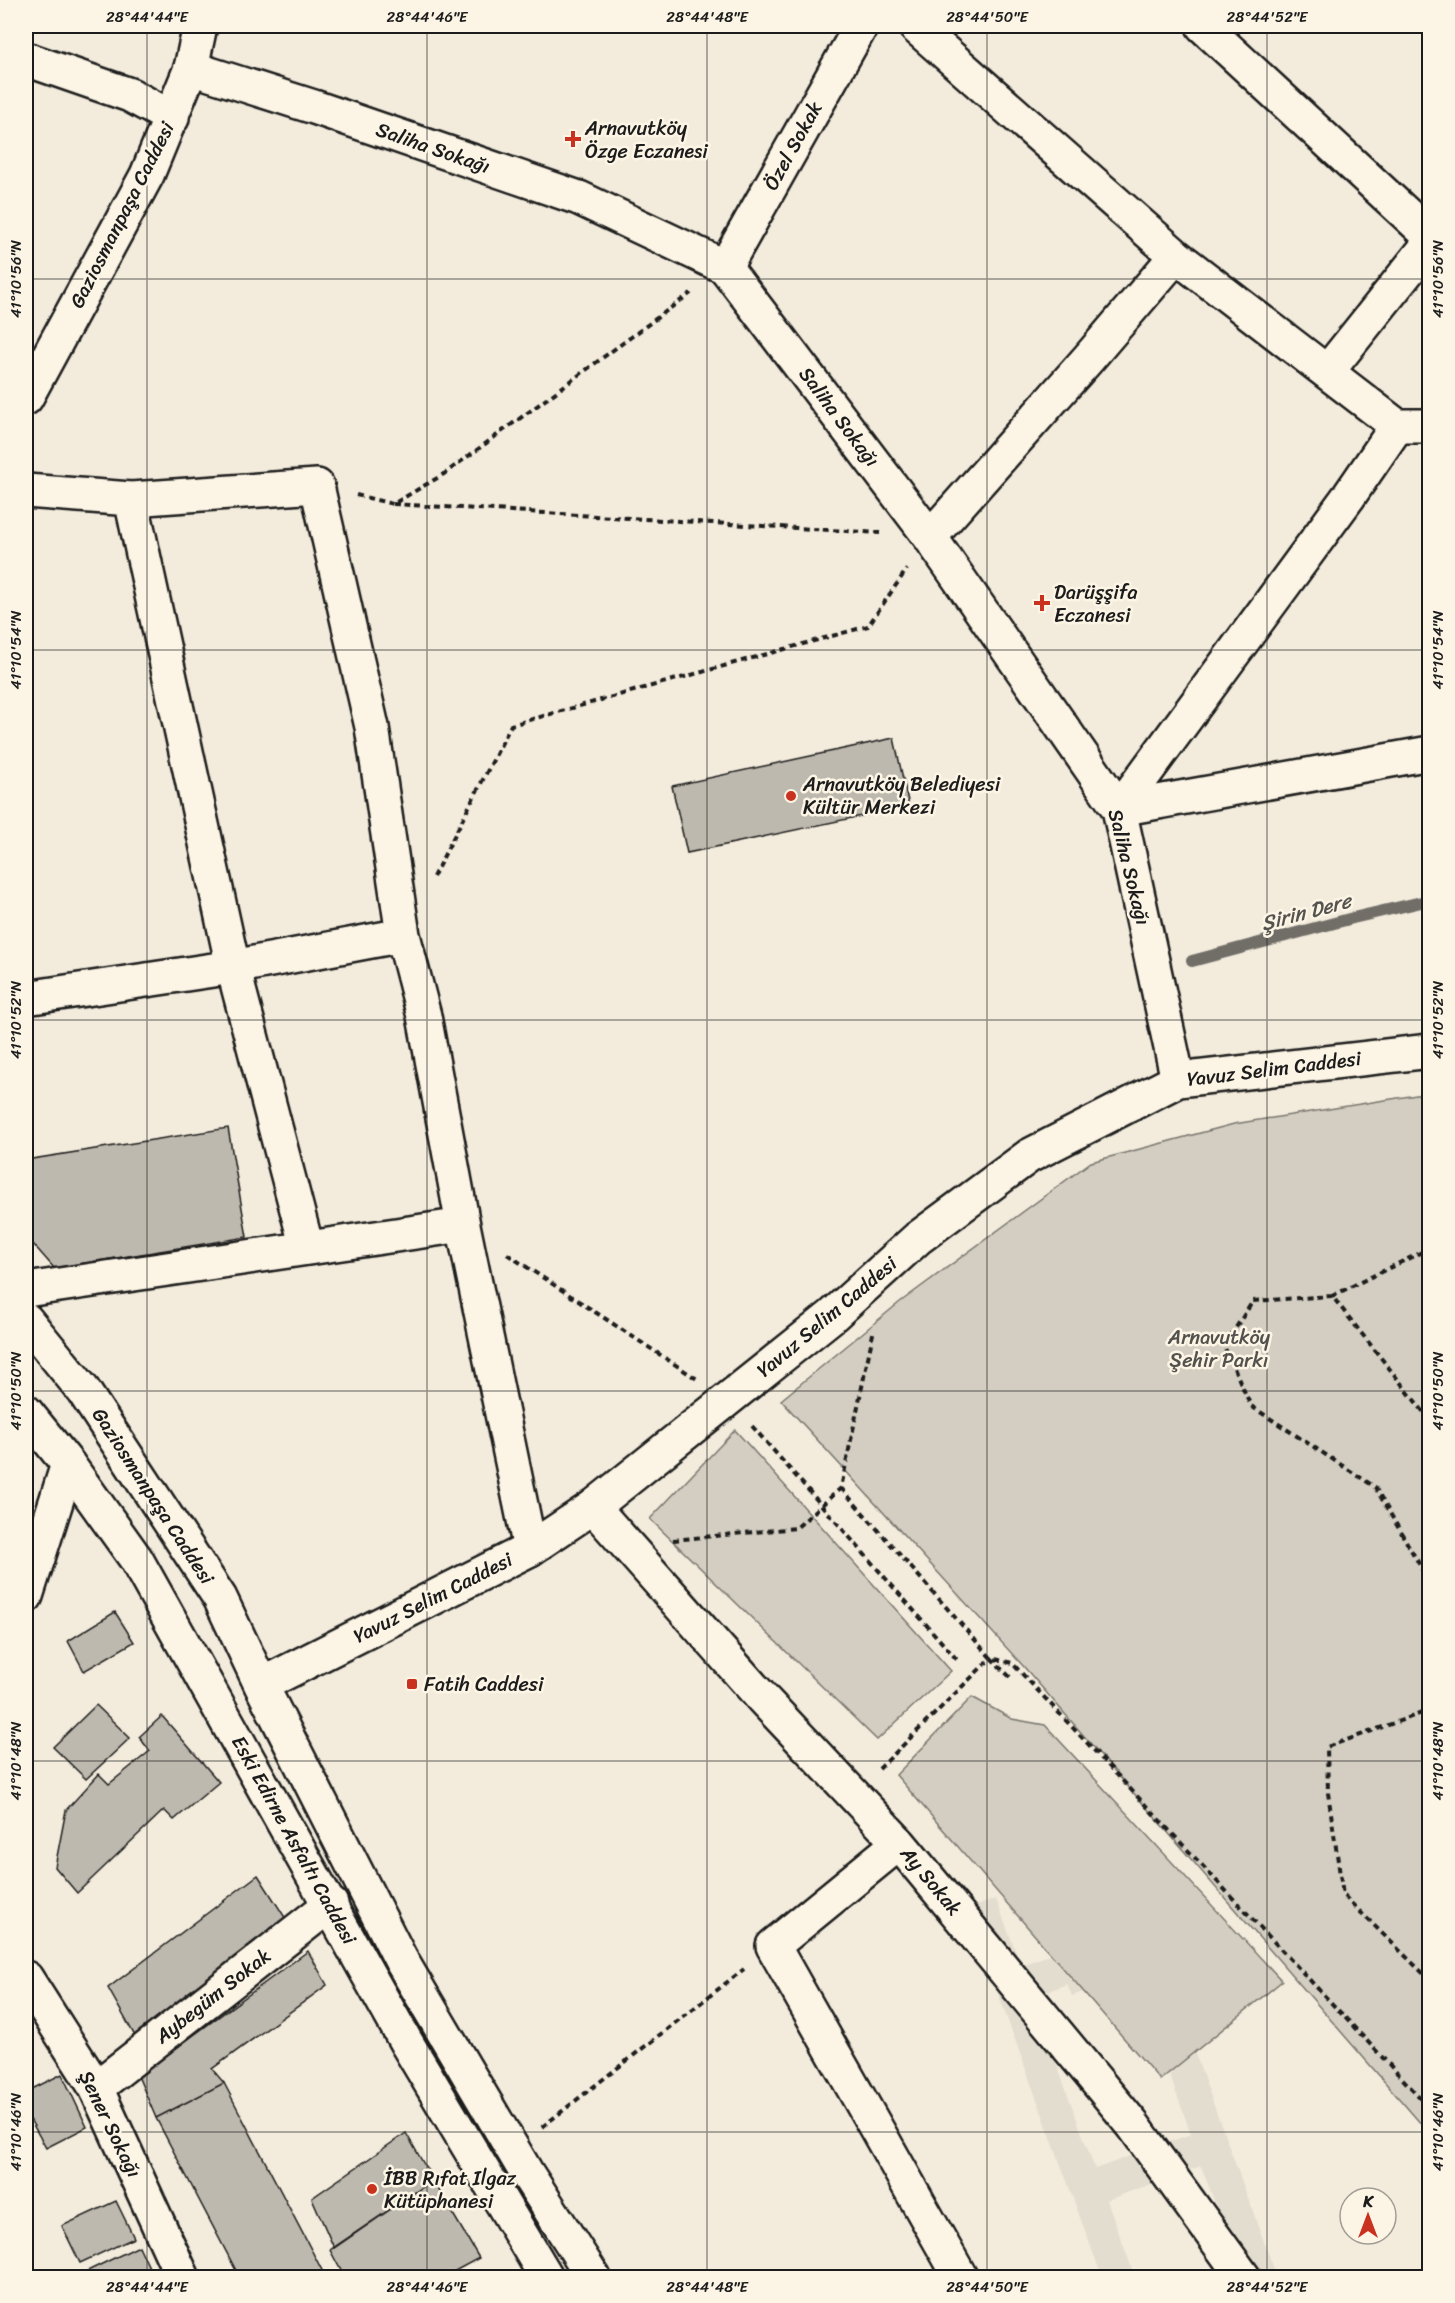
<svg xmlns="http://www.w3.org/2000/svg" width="1455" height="2303" font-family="Sriracha,sans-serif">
<rect width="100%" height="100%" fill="#f3ecdd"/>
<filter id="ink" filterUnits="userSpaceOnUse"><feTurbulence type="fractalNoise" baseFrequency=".0167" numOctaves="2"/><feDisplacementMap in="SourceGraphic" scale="12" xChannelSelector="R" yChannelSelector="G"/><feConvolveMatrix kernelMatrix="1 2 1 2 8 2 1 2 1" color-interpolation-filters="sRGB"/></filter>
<g filter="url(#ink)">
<path fill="#e3ddcf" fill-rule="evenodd" d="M1122 1855 1277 2277H1243L1201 2166 1107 2200 1135 2277H1102L967 1909 996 1899 1021 1965 1055 1953ZM1128 1960 1191 2134 1095 2169 1032 1997 1067 1984 1072 1996 1101 1986Z"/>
<path fill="#d3cec1" stroke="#78756e" stroke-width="1.5" d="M1429 1093H1430L1429 2133 1025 1668 781 1400 900 1302 1091 1162 1234 1124Z
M735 1430 951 1671 877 1740 650 1519Z
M972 1697 1012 1719 1045 1725 1282 1981 1160 2080 896 1775Z"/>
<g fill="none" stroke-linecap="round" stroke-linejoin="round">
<path stroke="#716e68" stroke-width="12" d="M1192 961 1353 918 1430 900"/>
</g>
<path fill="#beb9ae" stroke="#1c1c1c" stroke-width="1.5" d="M894 738 909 806 687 853 672 786Z
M228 1128 247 1237 54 1268 26 1236V1160Z
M115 1612 134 1642 84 1671 68 1641Z
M96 1705 130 1738 86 1779 53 1747Z
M162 1716 219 1782 174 1820 164 1810 77 1893 55 1867 66 1810 99 1774 109 1784 150 1751 139 1737Z
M258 1875 286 1919 135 2036 108 1988Z
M308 1951 327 1985 212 2069 224 2083 156 2118 138 2076Z
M62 2074 87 2127 46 2148 26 2112V2092Z
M224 2083 326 2278H240L156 2118Z
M406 2133 433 2180 334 2248 312 2198Z
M433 2180 479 2258 442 2278H345L330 2250Z
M116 2201 134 2238 80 2263 62 2226Z
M139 2246 154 2278H73Z"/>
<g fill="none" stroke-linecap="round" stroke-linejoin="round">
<defs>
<path id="minor" d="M915 26 1176 256 1397 426H1430
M1203 26 1430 236
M26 59 130 95 172 118
M191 68 314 107 579 198 725 267 930 537 1119 809 1178 1080
M725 267 861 26
M1327 372 1430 243
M26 491 131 499 233 967 307 1248
M131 499 317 486 372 727 403 935 424 1016 463 1225 530 1549
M930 537 1088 359 1176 256
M1119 809 1349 496 1397 426
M1119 809 1430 753
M26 998 233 967 403 935
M26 1290 463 1225
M593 1507 763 1699 899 1843 1133 2125 1244 2278
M26 1596 68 1464
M899 1843 773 1946 961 2278
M26 1978 96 2088 183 2278
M96 2088 331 1904"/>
<path id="major" d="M26 398 147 175 191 68 200 26
M26 1320 83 1390 220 1598 261 1685 401 1960 526 2172 594 2278
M26 1412 68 1464 136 1559 406 2042 547 2278
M261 1685 530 1549 593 1507 832 1316 918 1238 1029 1156 1178 1080 1430 1051"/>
</defs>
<use href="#minor" stroke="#1c1c1c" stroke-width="38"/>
<use href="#major" stroke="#1c1c1c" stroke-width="38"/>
<path stroke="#1c1c1c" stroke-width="4" stroke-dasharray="6 4.5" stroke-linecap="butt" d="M356 495 393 504 444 474 691 293
M393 504 880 533
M433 877 511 725 868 626 907 569
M507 1254 697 1379
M1332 1296 1430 1248
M1430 1420 1332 1296 1253 1301 1224 1346 1251 1406 1375 1487 1430 1583
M752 1426 959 1662
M841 1488 991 1658 1012 1663 1430 2108
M673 1540 796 1528 841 1488 874 1329
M1422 1713 1430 1708
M1430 1744 1422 1713 1327 1747 1328 1793 1343 1895 1430 1980
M879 1769 991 1658 1013 1680
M542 2127 744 1969"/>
<use href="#minor" stroke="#fcf5e5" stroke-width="33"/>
<use href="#major" stroke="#fcf5e5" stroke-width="33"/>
</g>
</g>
<path fill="none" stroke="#1c1c1c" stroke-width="1.5" stroke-opacity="0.45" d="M147 26V2278M427 26V2278M707 26V2278M987 26V2278M1267 26V2278M26 279H1430M26 650H1430M26 1020H1430M26 1391H1430M26 1761H1430M26 2132H1430"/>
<g fill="#c8321e" stroke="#fcf5e5" stroke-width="2">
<path d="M570 130h6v6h6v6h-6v6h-6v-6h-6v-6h6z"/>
<path d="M1039 594h6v6h6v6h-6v6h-6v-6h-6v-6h6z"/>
<circle cx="791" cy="796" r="6"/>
<rect x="406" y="1678" width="12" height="12" rx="3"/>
<circle cx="372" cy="2189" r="6"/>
</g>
<g text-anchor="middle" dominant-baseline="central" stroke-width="5" stroke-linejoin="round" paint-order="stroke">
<g font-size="20" fill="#1c1c1c" stroke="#fcf5e5" text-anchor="start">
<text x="585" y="128">Arnavutköy<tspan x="585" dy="23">Özge Eczanesi</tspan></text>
<text x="1054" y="592">Darüşşifa<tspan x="1054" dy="23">Eczanesi</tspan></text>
<text x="803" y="784">Arnavutköy Belediyesi<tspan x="803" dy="23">Kültür Merkezi</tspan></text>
<text x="424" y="1684">Fatih Caddesi</text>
<text x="384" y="2178">İBB Rıfat Ilgaz<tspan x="384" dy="23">Kütüphanesi</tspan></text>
</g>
<g font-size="20" fill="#1c1c1c" stroke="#fcf5e5">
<text transform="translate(793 146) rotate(-61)">Özel Sokak</text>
<text transform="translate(433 148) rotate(19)">Saliha Sokağı</text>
<text transform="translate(122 215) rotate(-63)">Gaziosmanpaşa Caddesi</text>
<text transform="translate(839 417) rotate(53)">Saliha Sokağı</text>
<text transform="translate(1129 867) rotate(76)">Saliha Sokağı</text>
<text transform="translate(1274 1069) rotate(-7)">Yavuz Selim Caddesi</text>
<text transform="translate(827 1317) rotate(-40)">Yavuz Selim Caddesi</text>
<text transform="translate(153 1496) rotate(57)">Gaziosmanpaşa Caddesi</text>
<text transform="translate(433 1598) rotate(-27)">Yavuz Selim Caddesi</text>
<text transform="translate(294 1840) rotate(61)">Eski Edirne Asfaltı Caddesi</text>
<text transform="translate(931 1881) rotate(50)">Ay Sokak</text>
<text transform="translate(213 1996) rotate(-38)">Aybegüm Sokak</text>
<text transform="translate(110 2124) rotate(64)">Şener Sokağı</text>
</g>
<g font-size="20" fill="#53514e" stroke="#fcf5e5">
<text x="1219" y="1337">Arnavutköy<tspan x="1219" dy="23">Şehir Parkı</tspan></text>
</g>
<g font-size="21" font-style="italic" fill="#55534f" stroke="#fcf5e5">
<text transform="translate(1306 912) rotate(-15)">Şirin Dere</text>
</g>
</g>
<rect width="1455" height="2303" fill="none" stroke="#fcf5e5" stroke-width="66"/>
<g transform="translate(1368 2216)"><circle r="28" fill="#fcf5e5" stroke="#a29e95" stroke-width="1.5"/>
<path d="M0-4.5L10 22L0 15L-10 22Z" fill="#c8321e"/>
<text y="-9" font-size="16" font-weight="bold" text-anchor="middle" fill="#1c1c1c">K</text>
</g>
<rect x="33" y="33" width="1389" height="2237" fill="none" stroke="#1c1c1c" stroke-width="2"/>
<g font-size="15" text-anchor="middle" fill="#1c1c1c">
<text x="147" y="22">28°44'44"E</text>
<text x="427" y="22">28°44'46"E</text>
<text x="707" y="22">28°44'48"E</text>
<text x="987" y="22">28°44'50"E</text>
<text x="1267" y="22">28°44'52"E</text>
<text transform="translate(16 279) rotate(-90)" y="5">41°10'56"N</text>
<text transform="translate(1438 279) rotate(-90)" y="5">41°10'56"N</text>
<text transform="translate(16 650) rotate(-90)" y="5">41°10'54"N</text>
<text transform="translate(1438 650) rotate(-90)" y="5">41°10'54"N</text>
<text transform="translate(16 1020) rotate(-90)" y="5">41°10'52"N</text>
<text transform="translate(1438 1020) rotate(-90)" y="5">41°10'52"N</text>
<text transform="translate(16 1391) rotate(-90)" y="5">41°10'50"N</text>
<text transform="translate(1438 1391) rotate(-90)" y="5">41°10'50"N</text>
<text transform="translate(16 1761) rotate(-90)" y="5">41°10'48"N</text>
<text transform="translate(1438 1761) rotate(-90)" y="5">41°10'48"N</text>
<text transform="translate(16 2132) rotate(-90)" y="5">41°10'46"N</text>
<text transform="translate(1438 2132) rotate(-90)" y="5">41°10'46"N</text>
<text x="147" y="2292">28°44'44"E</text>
<text x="427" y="2292">28°44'46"E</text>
<text x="707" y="2292">28°44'48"E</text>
<text x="987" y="2292">28°44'50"E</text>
<text x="1267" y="2292">28°44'52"E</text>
</g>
</svg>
